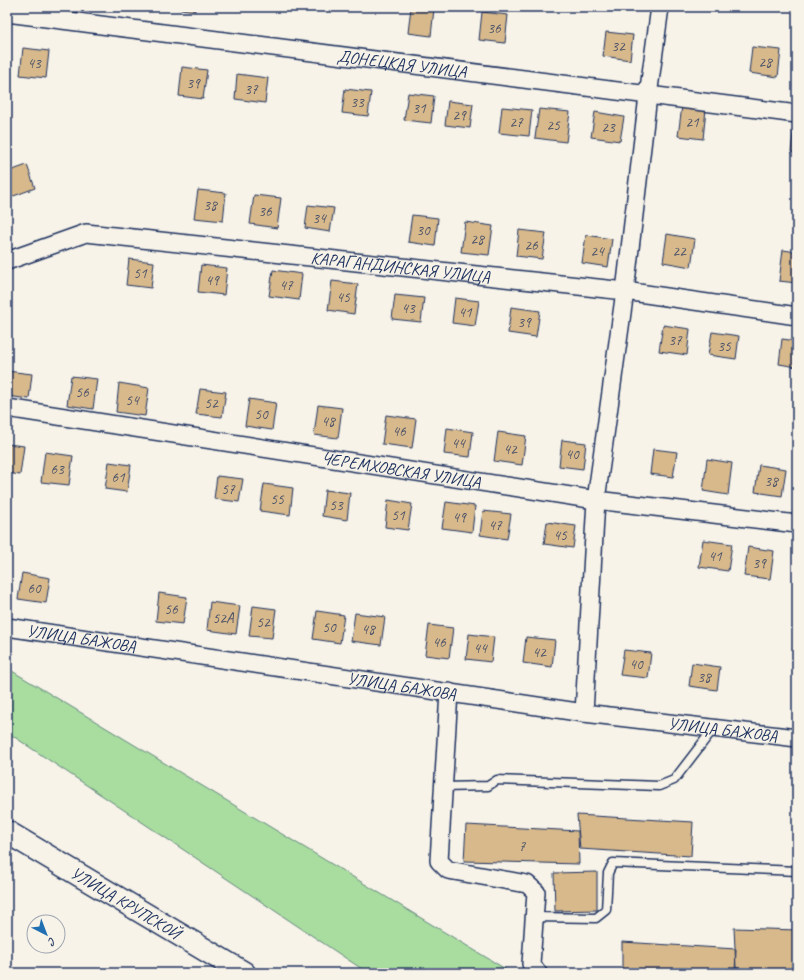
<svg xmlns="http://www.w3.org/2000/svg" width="804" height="980" font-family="Caveat,sans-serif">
<rect width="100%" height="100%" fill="#f7f3e8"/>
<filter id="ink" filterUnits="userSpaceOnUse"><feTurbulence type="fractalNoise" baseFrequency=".025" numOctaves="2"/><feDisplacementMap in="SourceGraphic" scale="8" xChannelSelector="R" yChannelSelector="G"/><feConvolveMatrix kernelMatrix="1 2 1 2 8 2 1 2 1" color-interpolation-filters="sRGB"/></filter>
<g filter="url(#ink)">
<path fill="#a9dd9f" stroke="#62867e" d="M7 668 512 973H368L7 732Z"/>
<path fill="#d8b98b" stroke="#1b2f5e" d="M167 7H196L195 11Z
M411 7 434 9 431 36 408 33Z
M482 12 508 15 505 43 479 40Z
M606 32 633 35 630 60 603 56Z
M752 47 781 50 778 77 749 73Z
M23 48 49 51 46 78 20 75Z
M182 67 207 70 203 99 179 96Z
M237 74 268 78 265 103 235 99Z
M345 89 371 92 368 116 342 113Z
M408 93 434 96 431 123 404 120Z
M448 101 473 104 470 128 445 125Z
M682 106 706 109 703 139 678 136Z
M502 107 532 110 529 136 499 133Z
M539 109 570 112 566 142 535 138Z
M595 112 624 117 620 141 591 137Z
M794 124H797V153L791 152Z
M27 165 35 188 11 197 7 186V172Z
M198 190 226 193 223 221 194 218Z
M254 195 281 198 277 228 250 224Z
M308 205 334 208 330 232 305 228Z
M412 215 438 218 435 246 408 242Z
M465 222 493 226 489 255 461 252Z
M519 230 546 233 542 259 516 256Z
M667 234 695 239 691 267 663 262Z
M586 235 612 239 608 267 582 263Z
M783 250 797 252V283L779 281Z
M129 259 154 262 151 288 126 285Z
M201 265 227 268 224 295 198 292Z
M273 270 302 274 299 300 269 296Z
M332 281 358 284 354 314 328 310Z
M395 295 424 298 421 322 392 319Z
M455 298 479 301 475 326 452 323Z
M511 307 540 311 536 337 508 333Z
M663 325 690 329 687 355 659 351Z
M712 332 739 336 736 359 708 355Z
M782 339 797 341V367L779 364Z
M7 371 32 374 29 399 7 396Z
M71 376 97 379 93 409 67 405Z
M119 383 149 388 145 416 116 412Z
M200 389 226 392 222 417 196 414Z
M249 399 276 403 272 430 245 426Z
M318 405 342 408 338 438 314 435Z
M386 415 416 419 412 448 382 444Z
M447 428 473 432 470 457 444 454Z
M498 432 526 436 522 465 494 461Z
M562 440 586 443 583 469 559 466Z
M7 444 24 446 20 475 7 473Z
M653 449 677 452 673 477 650 474Z
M45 452 73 456 69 485 41 482Z
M707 459 732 463 728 495 703 491Z
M109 462 131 465 127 492 105 489Z
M759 465 786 469 782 496 755 492Z
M217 476 243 479 239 502 214 499Z
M264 484 293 488 290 515 260 511Z
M325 490 350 493 347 520 322 516Z
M388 500 412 504 408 530 385 527Z
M446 502 475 506 472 532 442 528Z
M483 511 511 514 507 539 480 535Z
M547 522 576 526 573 548 544 544Z
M703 540 732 544 728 571 699 567Z
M748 547 774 551 770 579 744 576Z
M22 573 50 578 46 603 18 599Z
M159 593 187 597 183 624 156 621Z
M210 602 240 606 236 634 207 630Z
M253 606 276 609 272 638 249 636Z
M317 611 344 615 340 643 313 639Z
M355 613 385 617 381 645 351 641Z
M429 625 453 628 449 658 425 655Z
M469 634 494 637 491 662 466 659Z
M526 637 555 640 552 667 523 663Z
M624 650 651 653 648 678 620 675Z
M692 663 720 667 717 690 689 686Z
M577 815 693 822 691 856 580 849Z
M466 825 578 831 579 864 464 861Z
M597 872V910L555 911 554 873Z
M734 928 797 930V972L766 971 736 968Z
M622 942 736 949 735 973H622Z"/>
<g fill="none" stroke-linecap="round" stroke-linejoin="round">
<defs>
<path id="lane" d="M443 787 488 786 497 780 659 786 674 780 714 728
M534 917 596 918 606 910 608 873 613 863 797 871"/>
<g id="street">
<path id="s1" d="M7 13 797 114"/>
<path id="s2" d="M7 261 86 233 625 291 797 316"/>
<path id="s3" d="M7 408 596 500 797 524"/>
<path id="s4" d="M7 627 584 713 797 738"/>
<path d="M449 692 439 861 448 870 527 884 536 892 531 964 538 973"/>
<path d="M584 713 596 500 625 291 648 96 660 7"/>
</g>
<g id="secondary">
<path id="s5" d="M7 832 244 973"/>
</g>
</defs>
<use href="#lane" stroke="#1b2f5e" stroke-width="11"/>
<use href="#street" stroke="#1b2f5e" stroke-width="20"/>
<use href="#secondary" stroke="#1b2f5e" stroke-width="25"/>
<use href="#lane" stroke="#f7f3e8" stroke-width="8"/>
<use href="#street" stroke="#f7f3e8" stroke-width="17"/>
<use href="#secondary" stroke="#f7f3e8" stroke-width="22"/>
</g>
</g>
<g text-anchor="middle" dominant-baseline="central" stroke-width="3" stroke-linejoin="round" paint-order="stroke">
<g font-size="15" fill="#4a5269">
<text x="494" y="28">36</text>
<text x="618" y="46">32</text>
<text x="765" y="62">28</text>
<text x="34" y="63">43</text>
<text x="193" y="83">39</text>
<text x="251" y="89">37</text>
<text x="357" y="102">33</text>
<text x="419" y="108">31</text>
<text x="459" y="115">29</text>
<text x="516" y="122">27</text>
<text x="692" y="122">21</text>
<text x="553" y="125">25</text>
<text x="608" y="127">23</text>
<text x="210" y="205">38</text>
<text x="265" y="211">36</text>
<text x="319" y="218">34</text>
<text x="423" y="230">30</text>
<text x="477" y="239">28</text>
<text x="531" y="245">26</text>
<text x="597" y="251">24</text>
<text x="679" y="251">22</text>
<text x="140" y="273">51</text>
<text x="212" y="280">49</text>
<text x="286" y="285">47</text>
<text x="343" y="297">45</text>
<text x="408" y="308">43</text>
<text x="465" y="312">41</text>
<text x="524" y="322">39</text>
<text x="675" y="340">37</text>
<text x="724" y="346">35</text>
<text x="82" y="392">56</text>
<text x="132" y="400">54</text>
<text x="211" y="403">52</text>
<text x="261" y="414">50</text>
<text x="328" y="421">48</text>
<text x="399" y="431">46</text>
<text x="458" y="443">44</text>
<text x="510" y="449">42</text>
<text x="572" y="454">40</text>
<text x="57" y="469">63</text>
<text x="118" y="477">61</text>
<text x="771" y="481">38</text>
<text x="228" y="489">57</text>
<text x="277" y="499">55</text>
<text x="336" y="505">53</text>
<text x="398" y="515">51</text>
<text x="459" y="517">49</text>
<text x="495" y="525">47</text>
<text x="560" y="535">45</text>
<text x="715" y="556">41</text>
<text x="759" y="563">39</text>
<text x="34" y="588">60</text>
<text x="171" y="609">56</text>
<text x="223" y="618">52А</text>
<text x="263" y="622">52</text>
<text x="329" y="627">50</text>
<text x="368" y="629">48</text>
<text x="439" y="642">46</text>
<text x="480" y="648">44</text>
<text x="539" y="652">42</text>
<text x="636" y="664">40</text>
<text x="704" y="677">38</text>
<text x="522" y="846">7</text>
</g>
<g font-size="17" fill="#1b2f5e" stroke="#f7f3e8">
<text stroke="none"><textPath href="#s1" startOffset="398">ДОНЕЦКАЯ УЛИЦА</textPath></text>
<text stroke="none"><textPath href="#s2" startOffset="400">КАРАГАНДИНСКАЯ УЛИЦА</textPath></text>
<text stroke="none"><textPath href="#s3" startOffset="399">ЧЕРЕМХОВСКАЯ УЛИЦА</textPath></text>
<text stroke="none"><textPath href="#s4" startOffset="75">УЛИЦА БАЖОВА</textPath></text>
<text stroke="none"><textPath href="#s4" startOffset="399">УЛИЦА БАЖОВА</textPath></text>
<text stroke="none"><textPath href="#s4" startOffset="723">УЛИЦА БАЖОВА</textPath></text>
<text stroke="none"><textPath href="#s5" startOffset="138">УЛИЦА КРУПСКОЙ</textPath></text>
</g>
</g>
<rect width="804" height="980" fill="none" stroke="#f7f3e8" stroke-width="24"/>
<rect x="12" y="12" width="780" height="956" fill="none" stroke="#1b2f5e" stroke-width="1.5" filter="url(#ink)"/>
<g transform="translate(46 934) rotate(138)"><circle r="19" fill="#f7f3e8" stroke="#9fa5b1"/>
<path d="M0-3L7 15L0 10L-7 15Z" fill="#1f6fb2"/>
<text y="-6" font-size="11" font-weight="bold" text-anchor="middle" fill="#1b2f5e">С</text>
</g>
</svg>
